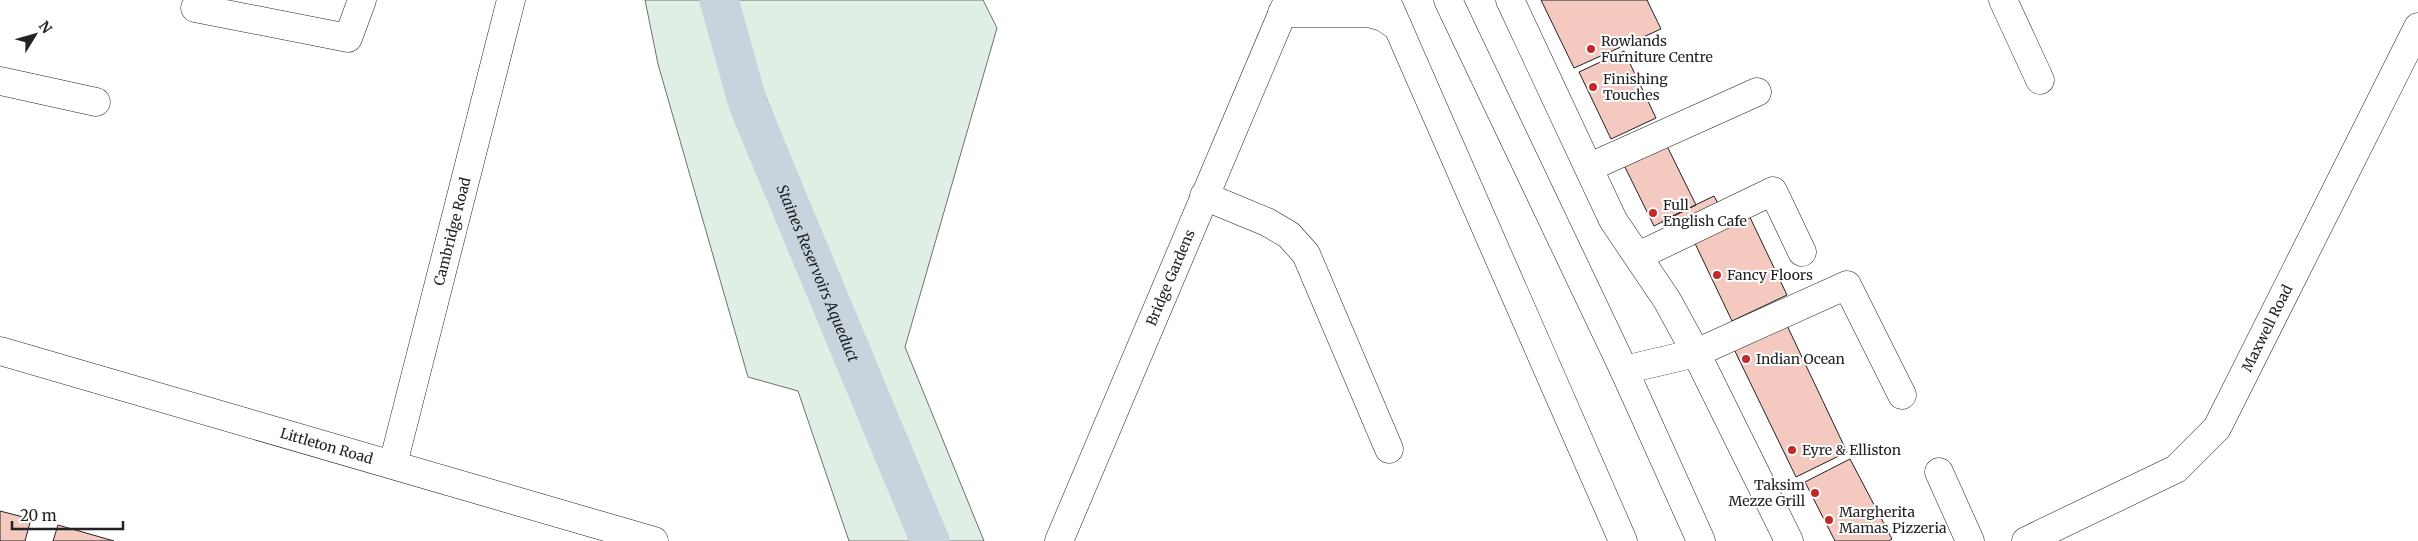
<svg xmlns="http://www.w3.org/2000/svg" width="2418" height="541" font-family="Merriweather,serif">
<rect width="100%" height="100%" fill="#fff"/>
<path fill="#e0efe3" stroke="#6f6f6f" d="M645 0H710L739 104 915 541H849L798 391 748 377 658 64Z
M734 0H983L997 28 905 347 984 541H944L761 85Z"/>
<g fill="none" stroke-linecap="round" stroke-linejoin="round">
<path stroke="#c7d3dd" stroke-width="39" id="s1" d="M719 0 748 104 930 541"/>
</g>
<path fill="#f3c9c0" stroke="#222" d="M1541 0H1647L1661 29 1574 68Z
M1624 51 1656 118 1611 139 1579 72Z
M1665 142 1696 205 1654 226 1623 163Z
M1714 196 1720 207 1668 233 1662 221Z
M1746 209 1787 295 1732 321 1691 235Z
M1783 317 1847 452 1796 477 1731 343Z
M1850 459 1892 539 1889 541H1835L1805 482Z
M0 511 31 519 25 541H0Z
M58 525 114 541H53Z"/>
<g fill="none" stroke-linecap="round" stroke-linejoin="round">
<defs>
<g id="minor">
<path d="M1510 0 1613 220 1667 300 1696 353 1789 541"/>
<path d="M2003 0 2040 80"/>
<path d="M195 8 348 38 362 0"/>
<path d="M1282 13H1369L1383 17 1398 27"/>
<path d="M0 81 96 102"/>
<path d="M1590 167 1757 92"/>
<path d="M1204 196 1267 222 1289 235 1306 254 1389 449"/>
<path d="M1638 256 1773 191 1802 252"/>
<path id="s2" d="M0 351 654 541"/>
<path d="M1624 370 1696 353 1847 285 1902 395"/>
<path id="s3" d="M393 464 511 0"/>
<path d="M1939 472 1970 541"/>
<path id="s4" d="M1059 541 1288 0"/>
<path id="s5" d="M2026 541 2176 469 2217 428 2418 27"/>
</g>
<path id="highway" d="M1386 0 1623 541
M1448 0 1624 370 1701 541"/>
</defs>
<use href="#minor" stroke="#222" stroke-width="29"/>
<use href="#highway" stroke="#222" stroke-width="29"/>
<use href="#minor" stroke="#fff" stroke-width="28"/>
<use href="#highway" stroke="#fff" stroke-width="28"/>
</g>
<g fill="#c62828" stroke="#fff" stroke-width="2">
<circle cx="1591" cy="49" r="5"/>
<circle cx="1593" cy="87" r="5"/>
<circle cx="1653" cy="213" r="5"/>
<circle cx="1717" cy="275" r="5"/>
<circle cx="1746" cy="359" r="5"/>
<circle cx="1792" cy="450" r="5"/>
<circle cx="1815" cy="493" r="5"/>
<circle cx="1829" cy="520" r="5"/>
</g>
<g text-anchor="middle" dominant-baseline="central" stroke-width="4" stroke-linejoin="round" paint-order="stroke">
<g font-size="14" fill="#222" stroke="#fff" text-anchor="start">
<text x="1601" y="41">Rowlands<tspan x="1601" dy="16">Furniture Centre</tspan></text>
<text x="1603" y="79">Finishing<tspan x="1603" dy="16">Touches</tspan></text>
<text x="1663" y="205">Full<tspan x="1663" dy="16">English Cafe</tspan></text>
<text x="1727" y="275">Fancy Floors</text>
<text x="1756" y="359">Indian Ocean</text>
<text x="1802" y="450">Eyre &amp; Elliston</text>
<text x="1805" y="485" text-anchor="end">Taksim<tspan x="1805" dy="16">Mezze Grill</tspan></text>
<text x="1839" y="512">Margherita<tspan x="1839" dy="16">Mamas Pizzeria</tspan></text>
</g>
<g font-size="14" fill="#222" stroke="#fff">
<text stroke="none"><textPath href="#s3" startOffset="240">Cambridge Road</textPath></text>
<text stroke="none"><textPath href="#s4" startOffset="286">Bridge Gardens</textPath></text>
<text stroke="none"><textPath href="#s5" startOffset="336">Maxwell Road</textPath></text>
<text stroke="none"><textPath href="#s2" startOffset="340">Littleton Road</textPath></text>
</g>
<g font-size="15" font-style="italic" fill="#222" stroke="#fff">
<text stroke="none"><textPath href="#s1" startOffset="291">Staines Reservoirs Aqueduct</textPath></text>
</g>
</g>
<g transform="translate(35 35) rotate(53)" stroke="#ffffff" stroke-width="4" paint-order="stroke">
<path d="M0-4L9 19L0 12L-9 19Z" fill="#222222"/>
<text y="-8" font-size="14" font-weight="bold" text-anchor="middle" fill="#222222">N</text>
</g>
<path d="M12 521v8h111v-8" fill="none" stroke="#222222" stroke-width="2.5"/>
<text x="20" y="521" font-size="15" fill="#222222" stroke="#ffffff" stroke-width="4" paint-order="stroke">20 m</text>
</svg>
